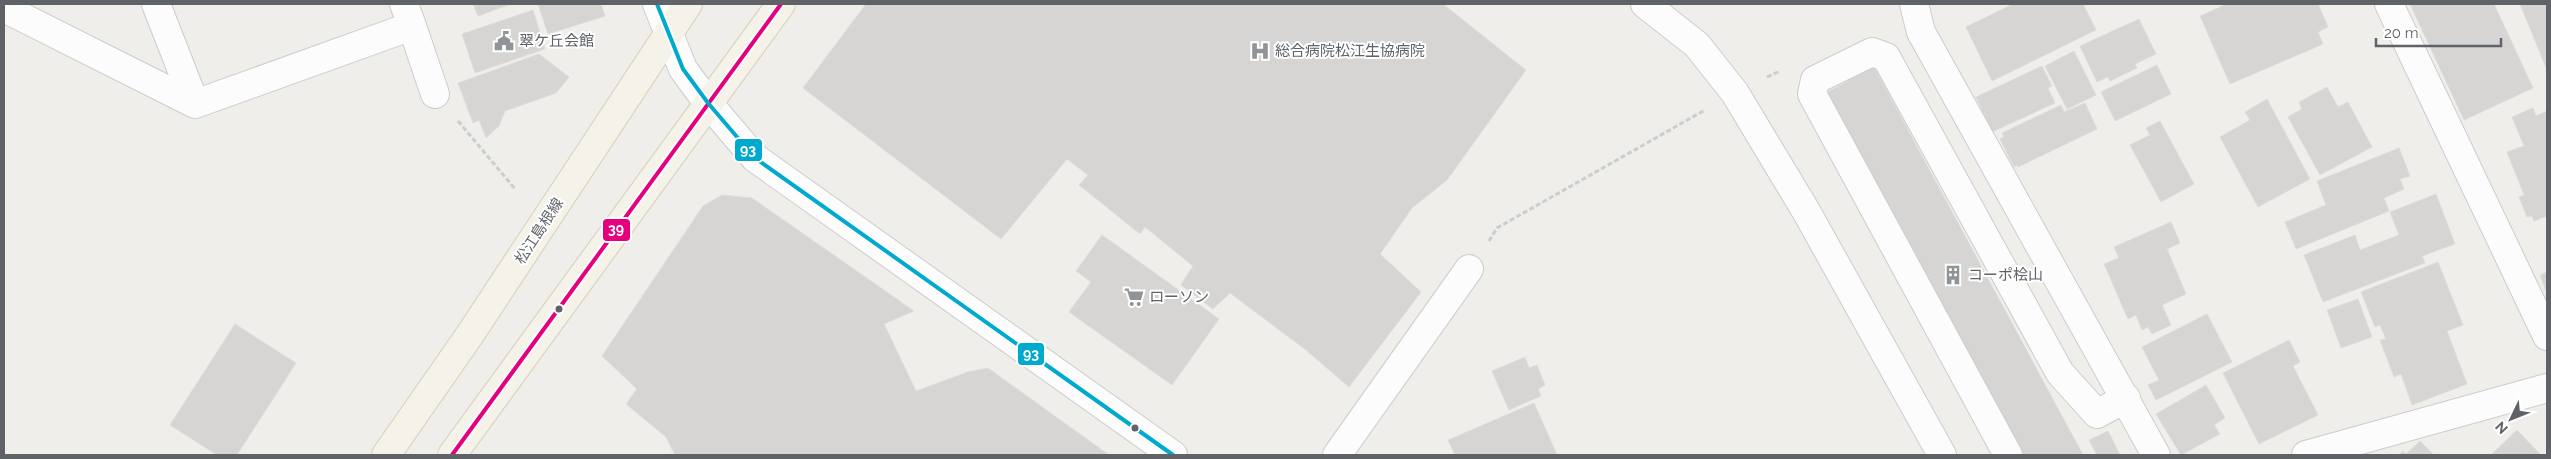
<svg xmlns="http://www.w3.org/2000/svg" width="2551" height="459" font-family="Raleway,'Noto Sans JP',sans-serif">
<rect width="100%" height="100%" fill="#efeeea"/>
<path fill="#d6d5d3" stroke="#deddd9" d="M473 4H511L478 16Z
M538 4H601L605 16 548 34Z
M866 4H1443L1526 70 1447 180 1412 208 1380 254 1421 292 1349 387 1306 350 1230 293 1213 309 1181 285 1193 266 1145 227 1140 234 1079 185 1088 175 1067 159 1001 239 803 88Z
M2013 4H2083L2096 30 1992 81 1966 27Z
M2227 4H2318L2328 27 2318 32 2323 44 2230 84 2200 16Z
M2410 4H2494L2533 88 2464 120Z
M2520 4H2547V70Z
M533 10 545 49 475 73 462 34Z
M2139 19 2156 54 2135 64 2137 68 2110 81 2108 77 2097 82 2080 46Z
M2074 51 2096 95 2067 109 2045 66Z
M539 54 569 77 556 93 505 111 499 126 486 138 479 120 473 123 458 83Z
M2157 65 2171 94 2115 121 2101 92Z
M2042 66 2052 86 2048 88 2055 103 1992 132 1976 97Z
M1874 67 2083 455H2018L1824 94Z
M2327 87 2338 107 2348 102 2372 147 2320 175 2288 117 2302 109 2299 102Z
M2267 99 2310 179 2258 207 2220 137 2250 120 2245 112Z
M2085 103 2097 129 2018 167 2017 165 2014 167 2000 139 2004 137 2002 133 2061 105 2064 112Z
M2533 108 2536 116 2547 111V216L2534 221 2532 216 2527 217 2519 197 2524 195 2507 152 2524 146 2512 117Z
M2160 121 2194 184 2161 202 2130 145 2150 135 2146 128Z
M2399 148 2410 176 2400 179 2404 189 2384 198 2389 211 2296 249 2285 222 2326 205 2317 181Z
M2436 194 2455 244 2422 256 2425 263 2323 302 2304 255 2355 235 2360 250 2399 235 2390 212Z
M722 195 752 198 914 311 884 324 916 391 968 372 988 368 1109 455H675L666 437 626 404 637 389 602 356 703 206Z
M2171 222 2180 243 2167 249 2186 294 2162 305 2171 325 2152 334 2148 327 2142 330 2136 315 2128 319 2104 264 2119 258 2114 247Z
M1102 235 1219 319 1172 385 1069 312 1091 282 1076 271Z
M2438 262 2463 325 2447 331 2467 384 2412 405 2401 374 2394 377 2380 340 2386 339 2380 325 2375 327 2361 292Z
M2547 272V294L2540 275Z
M2358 299 2372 337 2341 348 2327 310Z
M2207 314 2232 362 2156 400 2148 385 2159 380 2142 347Z
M235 324 296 363 237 455H217L170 425Z
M2289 340 2300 362 2293 366 2318 415 2259 444 2223 373Z
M1525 357 1529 368 1537 365 1545 385 1538 389 1541 396 1509 410 1492 371Z
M2206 385 2225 418 2214 425 2220 434 2181 455 2156 414Z
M1534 403 1557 455H1455L1448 440Z
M2517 430 2541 455H2491Z
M2108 431 2120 455H2097L2089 440Z
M2420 441 2434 455H2399L2403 451 2406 454Z"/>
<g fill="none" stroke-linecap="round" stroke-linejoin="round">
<defs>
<path id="minor" d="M156 4 195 104
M657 4 683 69 708 103 755 158 1173 455
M1645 4 1697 45 1735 93 1806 211 1942 455
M1914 4 1921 32 2156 455
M2389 4 2547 336
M4 8 195 104 412 26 404 4
M412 26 435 94
M1337 455 1469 269
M2008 455 1812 94 1815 80 1872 52 1886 57 2060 373 2097 414 2126 398
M2306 455 2547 388"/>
<path id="major" d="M386 455 469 336 688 4
M452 455 781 4"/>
</defs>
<use href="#minor" stroke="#cbcccc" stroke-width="30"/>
<use href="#major" stroke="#d7ceb8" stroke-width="30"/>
<path stroke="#cacfcc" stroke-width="3" stroke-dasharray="5 2.5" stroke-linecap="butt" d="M1767 77 1780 71
M458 121 516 190
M1489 241 1497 228 1705 110"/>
<use href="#minor" stroke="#fdfcfc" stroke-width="28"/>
<use href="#major" stroke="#f4f2e9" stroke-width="28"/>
<defs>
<path id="bus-1" d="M452 455 781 4"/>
<path id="bus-2" d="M657 4 683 69 708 103 755 158 1173 455"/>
</defs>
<use href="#bus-1" stroke="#fff" stroke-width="8"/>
<use href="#bus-2" stroke="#fff" stroke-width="8"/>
<use href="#bus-1" stroke="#e5007d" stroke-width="4"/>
<use href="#bus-2" stroke="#00a9ce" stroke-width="4"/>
</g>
<defs>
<symbol id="civic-bare" viewBox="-9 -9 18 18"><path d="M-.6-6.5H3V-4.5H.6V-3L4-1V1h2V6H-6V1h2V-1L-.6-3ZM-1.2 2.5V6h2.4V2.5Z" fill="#919496" stroke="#fff" stroke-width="2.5" paint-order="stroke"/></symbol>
<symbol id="hospital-bare" viewBox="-9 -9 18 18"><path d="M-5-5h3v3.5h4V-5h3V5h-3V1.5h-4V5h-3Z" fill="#919496" stroke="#fff" stroke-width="2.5" paint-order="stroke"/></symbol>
<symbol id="building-bare" viewBox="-9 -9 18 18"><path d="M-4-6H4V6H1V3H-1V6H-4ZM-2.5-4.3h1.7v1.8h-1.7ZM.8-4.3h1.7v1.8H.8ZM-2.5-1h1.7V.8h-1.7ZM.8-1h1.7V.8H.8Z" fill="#919496" stroke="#fff" stroke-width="2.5" paint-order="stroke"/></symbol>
<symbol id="supermarket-bare" viewBox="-9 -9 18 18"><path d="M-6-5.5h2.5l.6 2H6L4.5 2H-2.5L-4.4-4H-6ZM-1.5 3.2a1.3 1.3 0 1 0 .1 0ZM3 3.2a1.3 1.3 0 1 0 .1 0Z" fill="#919496" stroke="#fff" stroke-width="2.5" paint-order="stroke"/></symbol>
</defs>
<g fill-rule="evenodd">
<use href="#civic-bare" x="490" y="27" width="28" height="28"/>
<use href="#hospital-bare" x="1246" y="37" width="28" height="28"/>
<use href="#building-bare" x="1939" y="261" width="28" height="28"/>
<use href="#supermarket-bare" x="1120" y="283" width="28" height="28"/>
</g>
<g fill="#5f6368" stroke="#fff" stroke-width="2">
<circle cx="559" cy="309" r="4.5"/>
<circle cx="1135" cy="428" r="4.5"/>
</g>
<g text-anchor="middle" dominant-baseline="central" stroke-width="4" stroke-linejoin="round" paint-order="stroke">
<g font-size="15" fill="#5f6368" stroke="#fff" text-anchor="start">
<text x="519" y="41">翠ケ丘会館</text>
<text x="1275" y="51">総合病院松江生協病院</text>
<text x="1968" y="275">コーポ桧山</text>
<text x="1149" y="297">ローソン</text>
</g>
<g font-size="15" fill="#5f6368" stroke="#fff">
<text transform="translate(539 231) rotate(-57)">松江島根線</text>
</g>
</g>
<g stroke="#fff" stroke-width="2">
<rect x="734" y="138" width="29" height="24" rx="5" fill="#00a9ce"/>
<rect x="602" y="218" width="29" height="24" rx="5" fill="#e5007d"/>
<rect x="1017" y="342" width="28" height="24" rx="5" fill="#00a9ce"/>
</g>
<g font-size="14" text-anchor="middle" font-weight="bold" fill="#fff">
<text x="748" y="155">93</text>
<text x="616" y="234">39</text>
<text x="1031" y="359">93</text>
</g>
<rect width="2551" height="459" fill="none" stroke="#5f6368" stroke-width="10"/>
<g transform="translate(2511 419) rotate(227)" stroke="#ffffff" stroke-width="4" paint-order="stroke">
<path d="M0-4L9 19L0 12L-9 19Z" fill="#5f6368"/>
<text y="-8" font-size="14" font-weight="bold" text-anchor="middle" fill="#5f6368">N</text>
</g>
<path d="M2376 38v8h125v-8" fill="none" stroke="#5f6368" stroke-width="2.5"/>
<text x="2384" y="38" font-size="15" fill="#5f6368" stroke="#ffffff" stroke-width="4" paint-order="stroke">20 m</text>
</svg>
